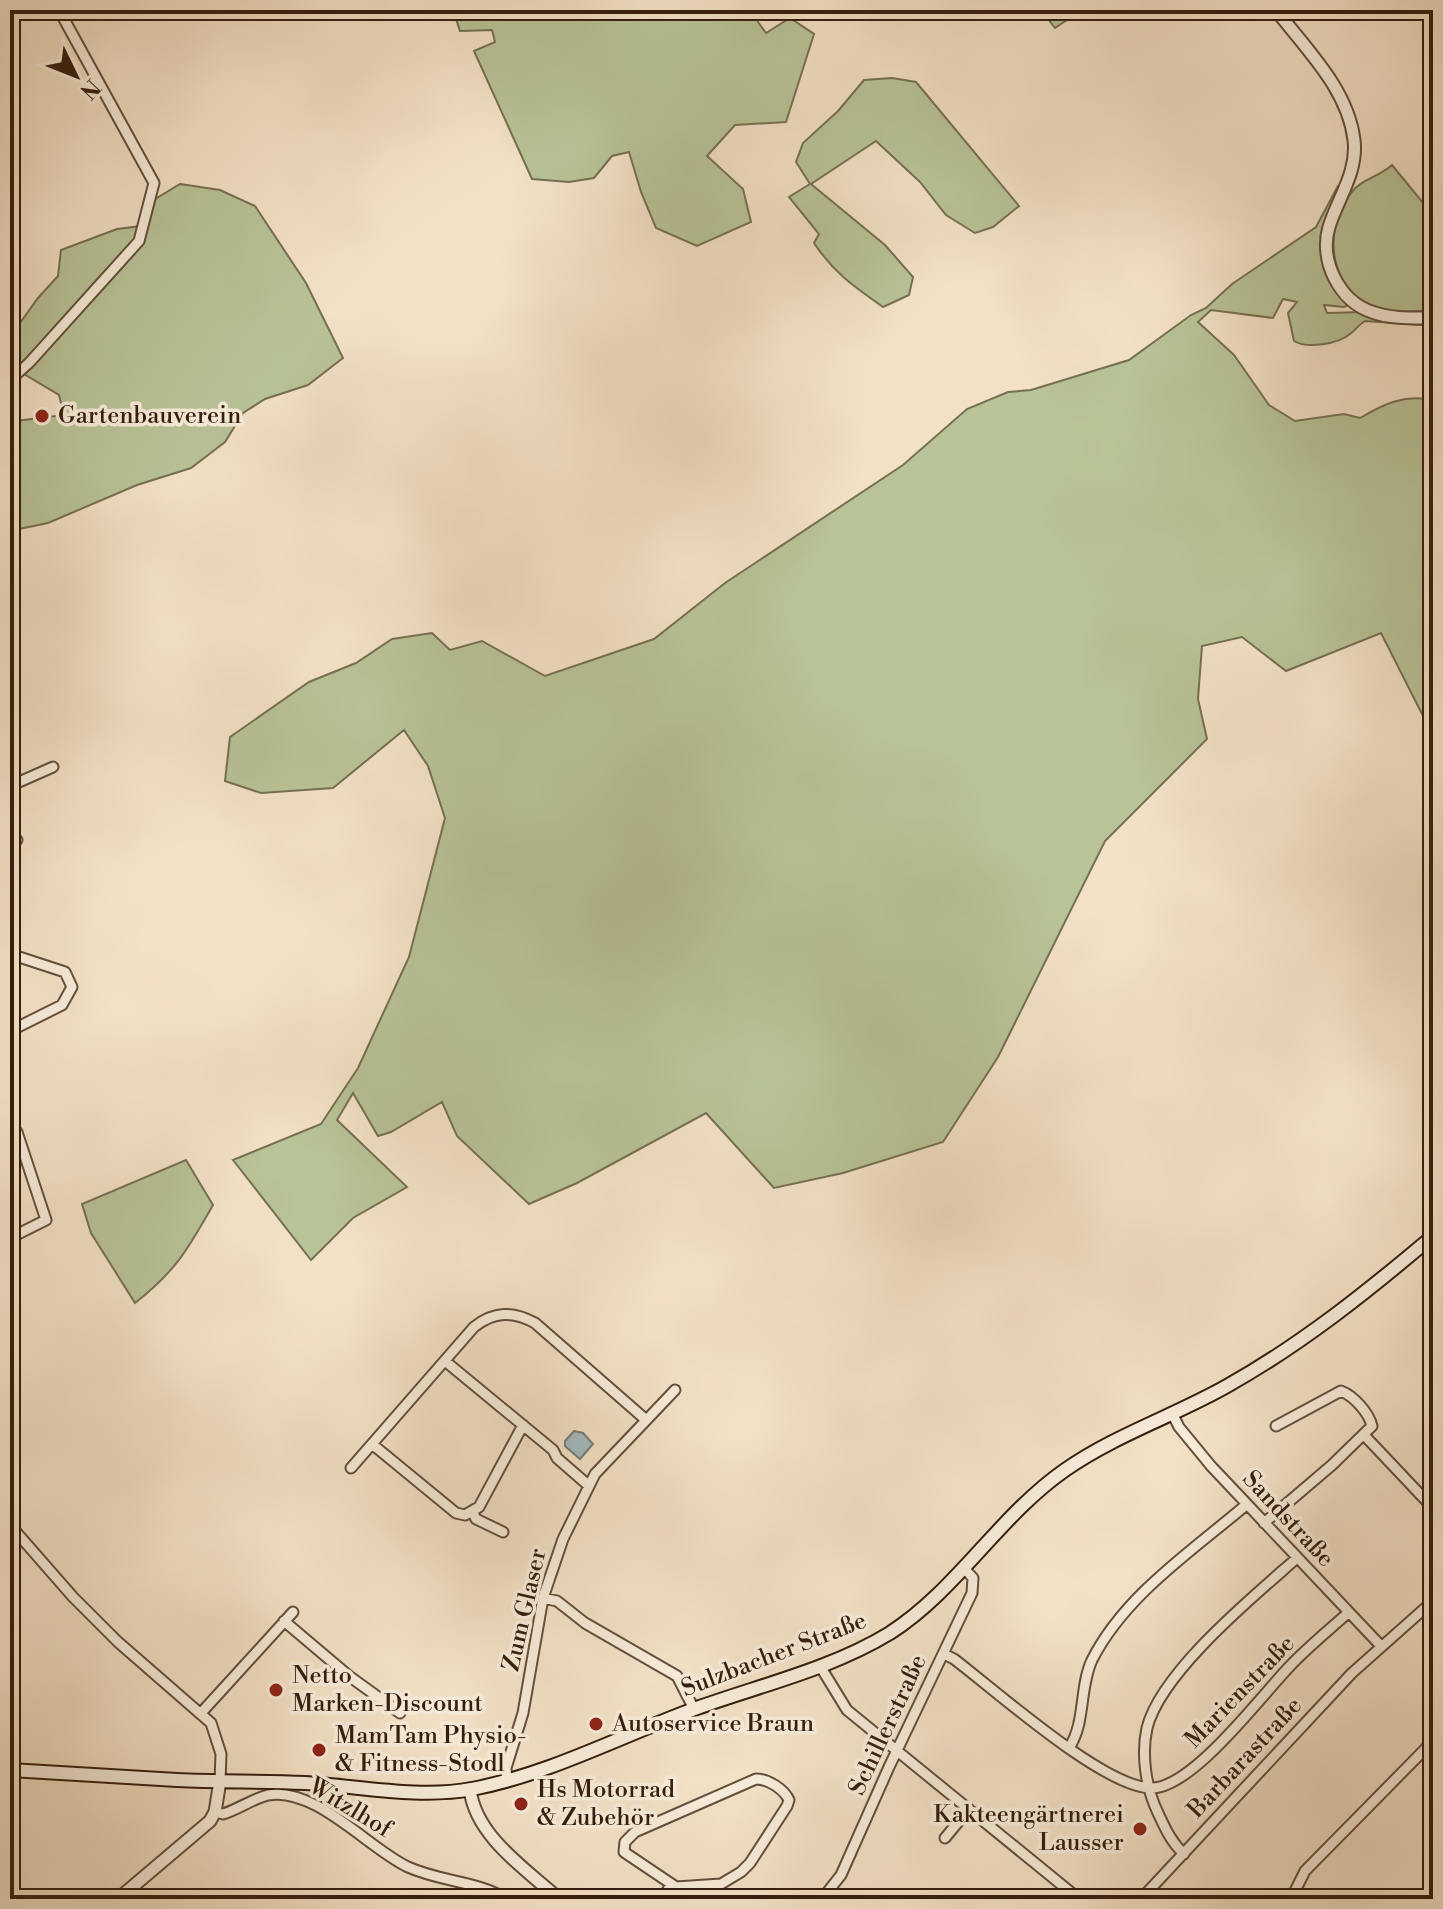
<svg xmlns="http://www.w3.org/2000/svg" width="1443" height="1909" font-family="'Libre Bodoni',serif">
<rect width="100%" height="100%" fill="#f3e1c6"/>
<filter id="stains"><feTurbulence type="fractalNoise" baseFrequency=".0025" numOctaves="4"/><feColorMatrix values="0 0 0 0 .2 0 0 0 0 .09 0 0 0 0 .02 0 0 0 .5 -.17"/></filter>
<radialGradient id="worn" r=".72"><stop offset=".6" stop-color="#630" stop-opacity="0"/><stop offset="1" stop-color="#630" stop-opacity=".3"/></radialGradient>
<path fill="#b8c397" stroke="#767052" stroke-width="2" d="M453 10H757L758 22 766 33 790 18 814 34 786 122 735 125 707 156 743 189 751 222 697 246 656 228 641 192 629 152 612 156 594 178 569 182 532 179 474 51 495 42 492 30 460 31Z
M1041 10H1082L1055 28Z
M892 78 916 82 1019 206 993 227 975 233 946 215 920 182 876 141 811 184 885 245 913 277 909 295 883 307C853 286 834 273 814 243L819 234 789 197 810 184 796 162 803 143 838 111 864 80Z
M1392 165 1433 215V310C1413 311 1389 315 1371 306 1328 287 1323 227 1351 193 1361 179 1379 177 1392 165Z
M180 184 220 190 255 206 306 283 343 358 308 385 265 399 243 413 225 442 191 468 137 485 48 523 19 529 15 495 10 477V393L15 394V421L64 415 59 395 24 374 13 357 20 323 38 298 58 276 61 250 117 229 141 226 152 201Z
M1338 186 1341 187 1322 237 1323 259 1350 304 1344 307 1324 305 1327 313 1364 312 1420 321 1421 325 1365 321C1358 325 1356 330 1350 334 1338 344 1307 349 1294 341L1288 313 1297 302 1283 299 1273 318 1211 310 1198 322 1234 355 1269 405 1295 421 1344 414 1360 418C1384 404 1404 394 1433 400V711L1422 714 1381 633 1286 671 1242 637 1202 646 1198 699 1207 739 1105 841 998 1057 943 1142 843 1173 774 1188 706 1113 577 1183 529 1204 457 1136 442 1102 391 1132 378 1136 353 1093 337 1120 407 1187 353 1218 311 1260 233 1160 321 1124 358 1068 409 957 445 818 428 766 404 730 333 788 261 793 225 781 230 737 309 682 356 663 392 639 432 633 450 650 482 641 545 676 654 639 725 583 903 465 967 409 1008 392 1031 390 1129 360 1191 315 1206 308 1232 284 1316 227Z
M186 1160 213 1205C188 1249 176 1271 135 1303L91 1233 82 1204Z"/>
<path fill="#a2bac1" stroke="#767c79" stroke-width="2" d="M574 1431 583 1433 593 1444 580 1459 565 1446V1441Z"/>
<g fill="none" stroke-linecap="round" stroke-linejoin="round">
<defs>
<path id="minor" d="M10 380 29 363 139 241 154 183 59 10
M10 786 53 767
M10 842 17 840
M10 954 65 972 72 987 62 1005 10 1031
M10 1238 46 1220 17 1132
M445 1361 553 1450 557 1458 588 1485
M1172 1413 1179 1427 1211 1466 1381 1646
M1364 1435 1433 1508
M372 1444 456 1513 465 1515 479 1507 523 1425
M351 1468 474 1327C494 1311 513 1311 535 1323L645 1419
M473 1513 476 1519 503 1532
M1264 1523 1332 1465 1372 1426C1369 1413 1354 1396 1341 1391L1276 1426
M10 1525 73 1597 118 1642 211 1723 221 1754 220 1781
M543 1598 557 1601 585 1623 677 1676 694 1709
M284 1621 349 1676 400 1713
M944 1654 954 1659C995 1690 1103 1787 1151 1788 1192 1789 1261 1696 1290 1666 1308 1647 1329 1630 1349 1612
M820 1666 847 1710 1079 1899
M201 1713 293 1612
M1069 1748C1086 1722 1079 1688 1092 1660 1125 1595 1192 1551 1246 1505
M756 1779C768 1779 784 1789 789 1800L787 1806 750 1863 741 1872 721 1884 676 1887 624 1852 625 1842 635 1832Z
M507 1781 506 1768 523 1713 543 1598 563 1539 595 1474 675 1390
M215 1812 223 1814C239 1809 252 1799 268 1795 315 1786 369 1849 408 1867 441 1882 474 1880 507 1899
M945 1838 969 1809
M1184 1854C1171 1842 1165 1828 1158 1813 1146 1788 1141 1755 1147 1728 1161 1672 1254 1596 1297 1558
M662 1899 671 1885
M822 1899 841 1875 889 1767 972 1593 973 1578 963 1567
M1141 1899 1352 1673 1433 1601
M1291 1899 1305 1871 1433 1741"/>
<path id="tertiary" d="M1276 10C1306 49 1348 89 1354 140 1358 172 1338 198 1329 227 1319 260 1339 301 1372 312 1391 319 1413 318 1433 318
M470 1789C475 1836 527 1870 559 1899
M118 1899 210 1821 215 1812 220 1781"/>
<path id="secondary" d="M10 1770C66 1773 121 1777 177 1780 220 1782 262 1781 305 1783 359 1786 418 1799 472 1789 550 1774 623 1735 697 1708 761 1685 831 1669 890 1633 957 1590 999 1516 1065 1470 1115 1435 1174 1416 1227 1386 1302 1344 1368 1291 1433 1236"/>
</defs>
<use href="#minor" stroke="#644f3c" stroke-width="13"/>
<use href="#tertiary" stroke="#644f3c" stroke-width="15"/>
<use href="#secondary" stroke="#351e0e" stroke-width="16"/>
<use href="#minor" stroke="#f7ecda" stroke-width="9"/>
<use href="#tertiary" stroke="#f7ecda" stroke-width="11"/>
<use href="#secondary" stroke="#f7ecda" stroke-width="12"/>
</g>
<g fill="#8f2418" stroke="#f7ecda" stroke-width="3">
<circle cx="42" cy="416" r="8"/>
<circle cx="276" cy="1690" r="8"/>
<circle cx="596" cy="1724" r="8"/>
<circle cx="319" cy="1750" r="8"/>
<circle cx="521" cy="1804" r="8"/>
<circle cx="1140" cy="1829" r="8"/>
</g>
<g text-anchor="middle" dominant-baseline="central" stroke-width="7" stroke-linejoin="round" paint-order="stroke">
<g font-size="24" fill="#351e0e" stroke="#f7ecda" text-anchor="start">
<text x="58" y="416">Gartenbauverein</text>
<text x="292" y="1676">Netto<tspan x="292" dy="28">Marken-Discount</tspan></text>
<text x="612" y="1724">Autoservice Braun</text>
<text x="335" y="1736">MamTam Physio-<tspan x="335" dy="28">&amp; Fitness-Stodl</tspan></text>
<text x="537" y="1790">Hs Motorrad<tspan x="537" dy="28">&amp; Zubehör</tspan></text>
<text x="1124" y="1815" text-anchor="end">Kakteengärtnerei<tspan x="1124" dy="28">Lausser</tspan></text>
</g>
<g font-size="24" fill="#351e0e" stroke="#f7ecda">
<text transform="translate(1288 1519) rotate(47)">Sandstraße</text>
<text transform="translate(525 1610) rotate(-77)">Zum Glaser</text>
<text transform="translate(774 1655) rotate(-21)">Sulzbacher Straße</text>
<text transform="translate(1240 1692) rotate(-46)">Marienstraße</text>
<text transform="translate(888 1725) rotate(-65)">Schillerstraße</text>
<text transform="translate(1245 1758) rotate(-47)">Barbarastraße</text>
<text transform="translate(350 1808) rotate(31)">Witzlhof</text>
</g>
</g>
<rect width="1443" height="1909" fill="none" stroke="#f3e1c6" stroke-width="40"/>
<rect x="12" y="12" width="1419" height="1885" fill="none" stroke="#351e0e" stroke-width="4"/>
<rect x="20" y="20" width="1403" height="1869" fill="none" stroke="#351e0e" stroke-width="2"/>
<g transform="translate(76 76) rotate(133)" stroke="#f7ecda" stroke-width="6" paint-order="stroke">
<path d="M0-6L14 30L0 20L-14 30Z" fill="#351e0e"/>
<text y="-12" font-size="22" font-weight="bold" text-anchor="middle" fill="#351e0e">N</text>
</g>
<rect width="100%" height="100%" filter="url(#stains)"/>
<rect width="100%" height="100%" fill="url(#worn)"/>
</svg>
